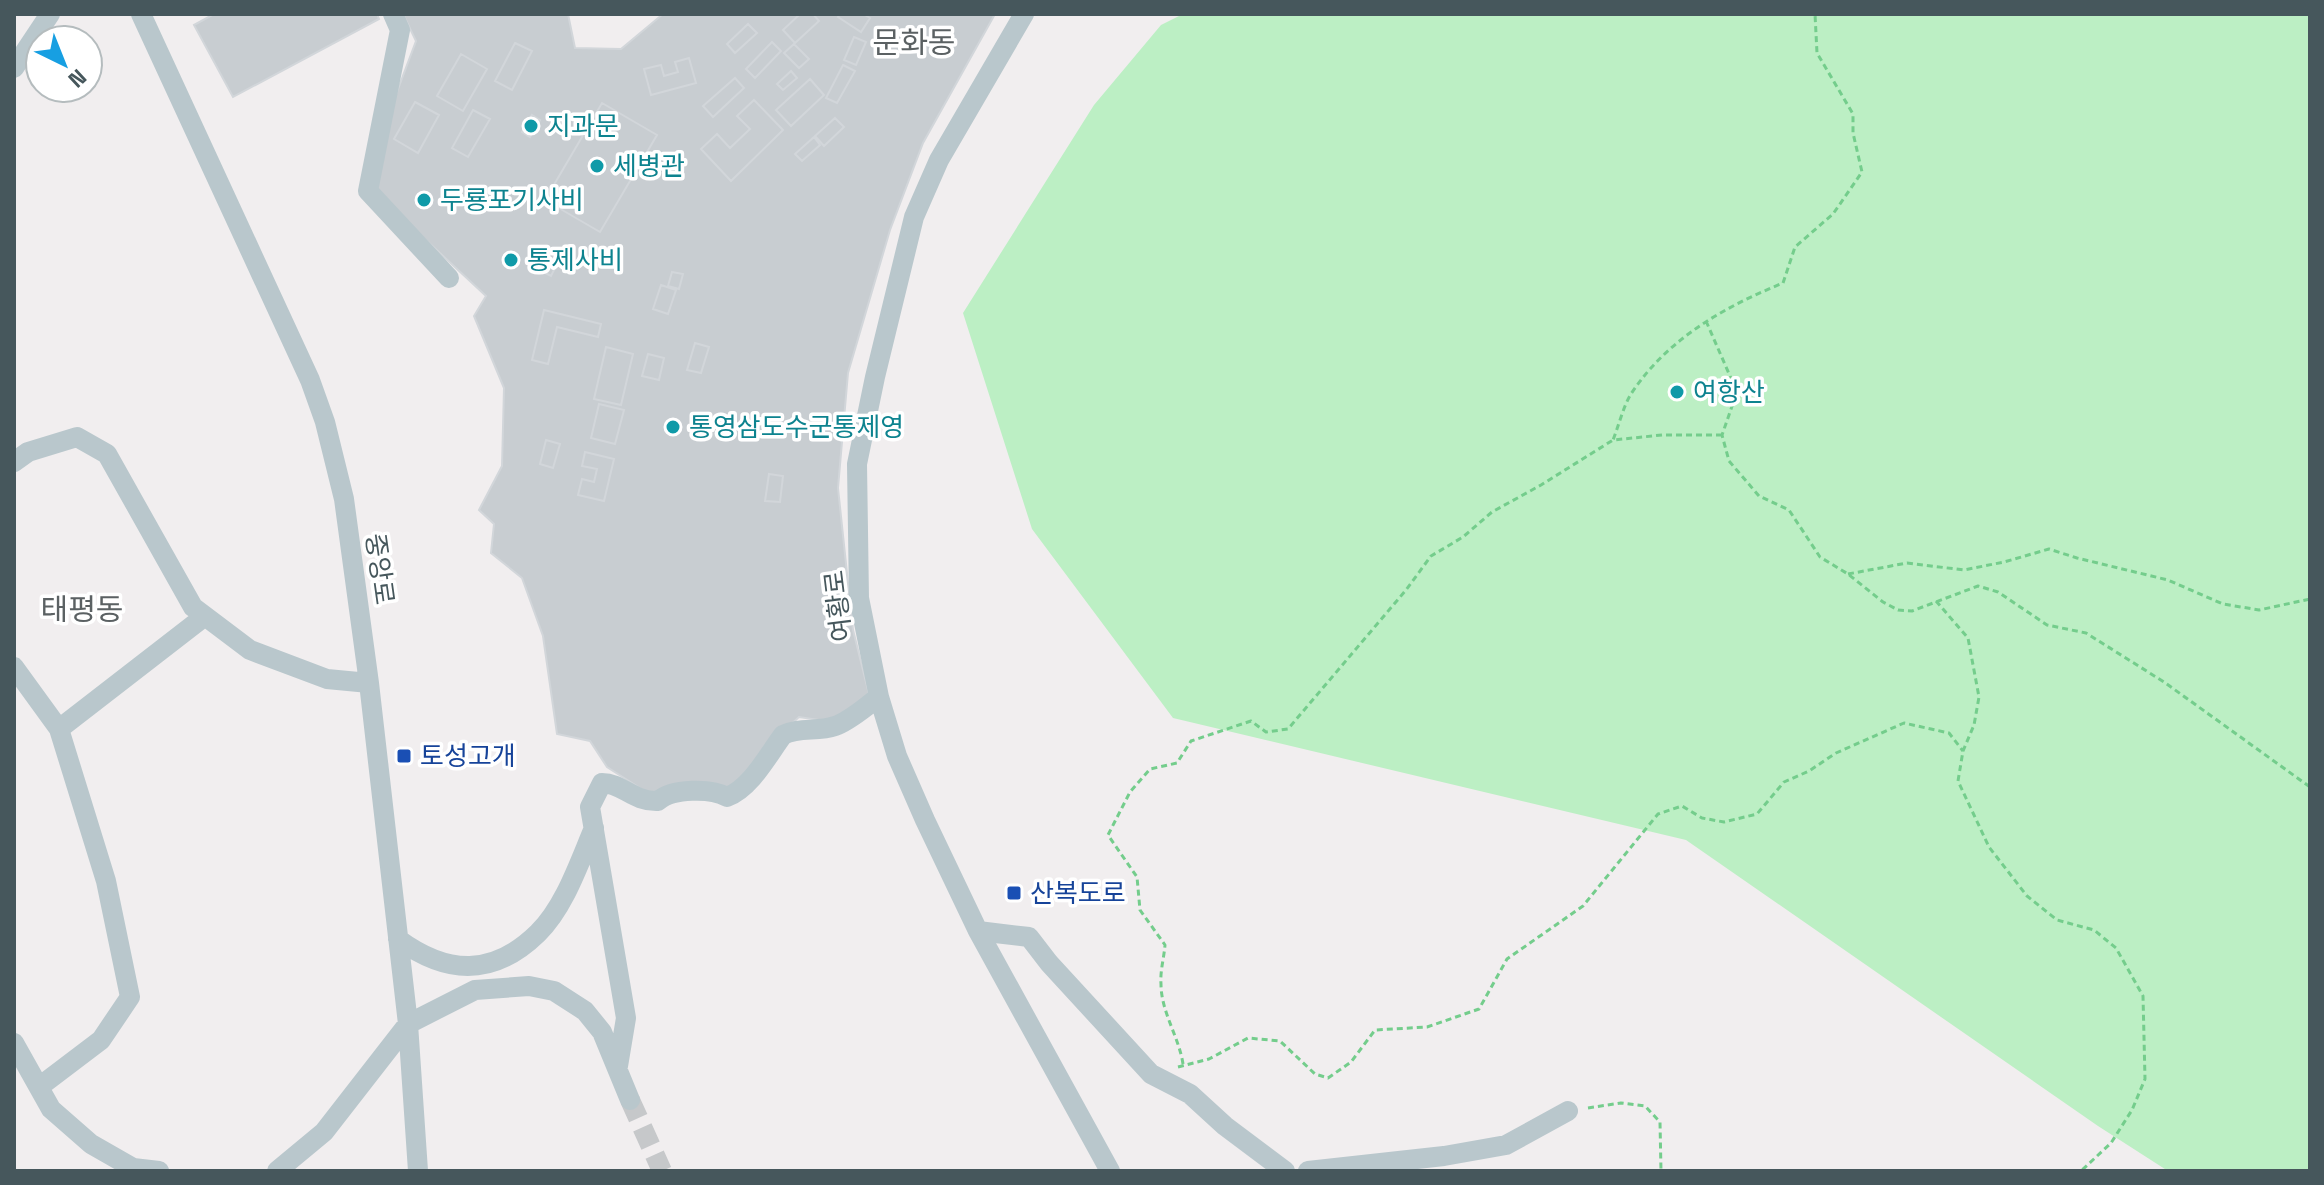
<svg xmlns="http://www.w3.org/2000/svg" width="2324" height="1185" font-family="'Space Grotesk','Noto Sans KR',sans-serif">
<rect width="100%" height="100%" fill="#f1eeef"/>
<path fill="#bcefc4" d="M1183 14H2310V1171H2168L2098 1126 1686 840 1173 718 1032 529 963 313 1094 105 1161 25Z"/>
<path fill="#c8cdd1" stroke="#d2d6da" stroke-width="2" d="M214 14H377L379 19 233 97 194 25Z
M403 14H568L575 48 621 49 663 14H995L923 143 890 230 848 373 838 488 853 630 870 698 832 722 799 717 778 736 736 790 657 799 607 767 590 741 557 734 543 636 522 578 491 553 494 524 479 510 502 466 504 388 474 316 486 296 383 200 373 180 383 129 416 41Z
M800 14H813L819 21 795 43 783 30Z
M840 14H863L870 18 861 32 838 17Z
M748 24 757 33 735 53 727 44Z
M854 37 866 42 856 65 844 60Z
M772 42 781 51 755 78 746 69Z
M515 43 532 51 512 90 495 81Z
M794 44 809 59 799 68 784 53Z
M461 54 487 69 463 111 437 96Z
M689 58 696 83 651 95 644 69 661 65 664 76 678 72 675 62Z
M843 65 855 71 837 103 826 98Z
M791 71 797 78 783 90 777 84Z
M735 78 744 88 713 117 703 106Z
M810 79 824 95 791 126 776 110Z
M754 100 783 130 731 181 701 149 717 134 730 148 750 129 737 116Z
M415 102 439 115 418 153 394 139Z
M602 103 657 135 600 232 545 200Z
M473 110 490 119 468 157 452 148Z
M532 115 540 120 530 137 522 132Z
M835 118 844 127 824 146 815 136Z
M814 137 820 145 802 161 795 154Z
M542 259 556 266 551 276 537 269Z
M672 272 683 274 679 289 668 286Z
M661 285 676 290 668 314 653 309Z
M544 310 601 324 598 337 557 327 548 364 532 360Z
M695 343 709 347 701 373 687 370Z
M606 347 633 354 621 405 594 399Z
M648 354 664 358 659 380 642 376Z
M599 404 624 410 615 444 591 438Z
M546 440 560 444 553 468 540 464Z
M585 452 614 459 604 501 578 495 582 479 594 482 597 469 582 466Z
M769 474 783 476 780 502 765 501Z"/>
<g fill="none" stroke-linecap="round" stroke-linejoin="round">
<path stroke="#c6c8ca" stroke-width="20" stroke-dasharray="20 10" stroke-linecap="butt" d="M630 1100 662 1171"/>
<path stroke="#74cd8c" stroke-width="3" stroke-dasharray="6 4" stroke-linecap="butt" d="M1706 321 1737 392 1722 435 1729 461 1759 496 1789 510 1820 557 1848 574 1883 602 1898 610 1912 611 1978 586 1998 592 2047 625 2086 633 2164 682 2310 787
M1722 435H1662L1613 440C1619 425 1623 407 1631 394 1667 339 1724 307 1783 283L1795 247 1833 214 1862 172 1853 133V114L1817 53 1815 14
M1848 574 1907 563 1964 570 2004 562 2049 549 2077 558 2168 580 2223 604 2259 610 2310 599
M1936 601 1968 638 1979 697 1974 725 1963 751 1958 781 1989 847 2027 896 2057 920 2094 930 2116 948 2143 996 2145 1079 2132 1110 2111 1143 2081 1171
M1183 1064C1179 1037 1161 1012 1161 984 1160 971 1164 958 1165 945L1140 910 1137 877 1108 835 1130 792 1150 769 1177 763 1191 741 1251 721 1266 732 1288 729 1406 590 1431 556 1463 537 1492 512 1541 485 1613 440
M1178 1067 1209 1059 1248 1038 1280 1041 1315 1074 1328 1078 1351 1062 1375 1030 1427 1027 1479 1009 1507 959 1583 906 1658 814 1682 806 1702 818 1724 822 1757 814 1784 782 1809 771 1836 753 1904 723 1949 733 1963 751
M1588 1108 1621 1103 1645 1106 1660 1122 1661 1171
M2133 1171H2152"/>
<path stroke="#b9c7cc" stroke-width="20" d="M141 14 310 380 325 422 344 499 369 683 408 1024 418 1171
M393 14 400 30 368 191 449 278
M1024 14 939 160 914 217 875 377 857 464 859 598 879 697 897 756 925 820 978 931 1110 1171
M14 68 50 14
M14 462 28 452 77 437 107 454 193 607 250 650 327 679 369 683
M14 667 59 729 106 881 130 997 101 1040 39 1087
M59 729 205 616
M978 931 1029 937 1049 963 1151 1074 1190 1094 1225 1126 1285 1171
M398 939C447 975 493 977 538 933 565 906 579 863 594 828
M14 1043 51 1109 91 1144 133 1168 159 1171
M618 1066 626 1018 590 807 602 783C622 783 633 802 658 801 672 788 712 788 727 797 751 788 768 755 783 735 799 727 818 732 835 726 850 721 866 706 879 697
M277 1171 324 1132 408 1024 475 990 529 986 554 991 585 1011 602 1032 630 1100
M1308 1171 1444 1156 1506 1145 1568 1111"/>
</g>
<g fill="#0f9aa8" stroke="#fff" stroke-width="3">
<circle cx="531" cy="126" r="8"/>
<circle cx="597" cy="166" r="8"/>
<circle cx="424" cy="200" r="8"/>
<circle cx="511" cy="260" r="8"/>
<circle cx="1677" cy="392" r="8"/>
<circle cx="673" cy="427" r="8"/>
</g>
<g fill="#1a4fb4" stroke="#fff" stroke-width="3">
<rect x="396" y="748" width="16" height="16" rx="4"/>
<rect x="1006" y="885" width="16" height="16" rx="4"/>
</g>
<g text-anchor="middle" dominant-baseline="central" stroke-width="7" stroke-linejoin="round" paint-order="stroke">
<g font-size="26" fill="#0d838f" stroke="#fff" text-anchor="start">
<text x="547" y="126">지과문</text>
<text x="613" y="166">세병관</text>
<text x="440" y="200">두룡포기사비</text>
<text x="527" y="260">통제사비</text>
<text x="1693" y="392">여항산</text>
<text x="689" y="427">통영삼도수군통제영</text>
</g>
<g font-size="26" fill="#46575c" stroke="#fff">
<text transform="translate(380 569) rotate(82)">중앙로</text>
<text transform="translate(838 606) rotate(-97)">여황로</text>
</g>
<g font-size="26" fill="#164399" stroke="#fff" text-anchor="start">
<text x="420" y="756">토성고개</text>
<text x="1030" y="893">산복도로</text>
</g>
<g font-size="30" fill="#5b6163" stroke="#fff">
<text x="914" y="42">문화동</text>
<text x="82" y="609">태평동</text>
</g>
</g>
<rect width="2324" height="1185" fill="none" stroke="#46575c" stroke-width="32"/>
<g transform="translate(64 64) rotate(137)"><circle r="38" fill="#ffffff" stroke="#b5bcbe" stroke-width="2"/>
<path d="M0-6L14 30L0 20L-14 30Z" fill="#179fe2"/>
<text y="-12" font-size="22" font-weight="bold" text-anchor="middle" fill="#46575c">N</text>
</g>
</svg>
